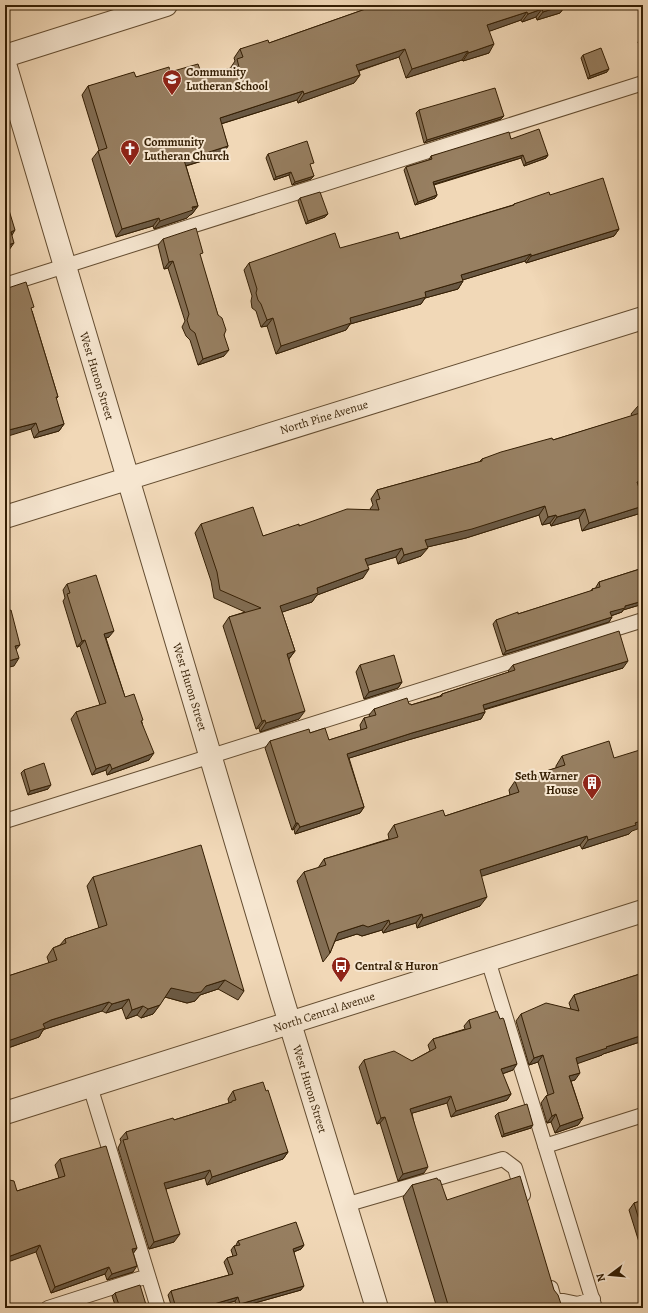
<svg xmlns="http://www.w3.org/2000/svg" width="648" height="1313" font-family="Alegreya,serif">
<rect width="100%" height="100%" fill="#f1d8b7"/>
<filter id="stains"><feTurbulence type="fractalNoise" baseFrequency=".005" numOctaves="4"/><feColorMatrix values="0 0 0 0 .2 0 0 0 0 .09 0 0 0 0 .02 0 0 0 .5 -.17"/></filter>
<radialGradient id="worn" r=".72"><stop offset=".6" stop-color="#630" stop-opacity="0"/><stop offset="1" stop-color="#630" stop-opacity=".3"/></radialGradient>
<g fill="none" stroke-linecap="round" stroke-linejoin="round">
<defs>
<path id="service" d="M5 285 643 83
M5 821 643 620
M488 960 595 1308
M90 1086 158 1308
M545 1146 643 1115
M345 1205 503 1159 515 1168 523 1195
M551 1288 554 1299 578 1304 593 1299
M48 1308 148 1276"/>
<path id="minor" d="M5 56 166 5
M5 64 281 994 377 1308
M5 517 643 318"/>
<path id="tertiary" d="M5 1113 643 911"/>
</defs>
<use href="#service" stroke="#644d31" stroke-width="16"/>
<use href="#minor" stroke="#644d31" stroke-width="24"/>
<use href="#tertiary" stroke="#644d31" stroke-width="24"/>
<use href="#service" stroke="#f6e6d0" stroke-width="14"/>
<use href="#minor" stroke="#f6e6d0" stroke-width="22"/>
<use href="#tertiary" stroke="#f6e6d0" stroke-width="22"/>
</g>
<path fill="#826d53" stroke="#351f04" d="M377 5H566L560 13 537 20 536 17 522 22 521 20 489 31V53L463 61 462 60 406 78 399 57 359 71 360 75 354 83 298 103 297 100 221 124 228 146 222 155 186 166 198 206 192 214 190 215 187 218 154 229 153 226 116 237 92 159 99 150 82 95 88 86 136 77 170 72 202 75 231 68V67L235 61 234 58 240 49 269 43Z
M643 36V58L638 42Z
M583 55 607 72 588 79 581 58Z
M419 110 501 119 424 143 416 113Z
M511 139 548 155 546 158 524 166 521 158 434 185 437 195 435 198 415 205 404 170 406 167 429 160 431 156Z
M268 154 311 166H310L314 176 311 179 292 185 289 175 274 180 266 158Z
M550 195 619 229 614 236 526 263 525 261 462 280 463 281 458 289 425 298 421 304 350 324 346 330 276 354 267 326 261 327 256 311 252 308 251 301 252 296 244 270 249 263 400 239 513 205 514 204Z
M300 198 328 214 325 217 306 224 298 201Z
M163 239 200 257 224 335V356L198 365 190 340 186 336 182 327 185 321 168 268 164 269 158 245Z
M32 311 58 397 56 399 64 424 59 431 34 438 31 429Z
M643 404 639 488 643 507 638 514 582 531 579 518 551 526 550 523 542 525 539 515 466 538 427 547 421 556 398 564 396 557 367 565 363 578 317 595 312 602 282 612 295 651 289 659 299 719 260 732 259 728 256 729 223 626 229 617 245 612 214 598 211 581 195 533 201 524 263 536 299 526 371 510 370 509 373 505 371 499 377 490 479 462 482 459 553 440 632 416 631 414 638 406Z
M643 568V604L623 610 622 612 611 616 612 617 609 622 503 655 493 624 496 620 518 614 591 591 592 589 596 588V587L599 582Z
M67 584 109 637 106 638 125 697 142 722 149 760 107 775 106 770 92 775 71 719 76 712 100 705 80 646 77 647 63 601 65 598 63 590Z
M360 665 402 682 398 688 364 699 356 672Z
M513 665 623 668 484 710 485 712 481 719 408 740 349 758 364 807 360 813 295 834 294 829 292 830 265 748 270 741 310 733 329 740 361 730 360 725 364 718 370 717 369 715 374 709 409 704 411 705 440 696 442 694 509 672 508 671Z
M562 756 632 831 629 834 582 849 580 845 481 876 480 906 417 928 416 923 383 933 382 930 362 936 357 934 335 941 330 953 323 962 297 881 304 872 318 868 324 859 389 839 388 834 394 825 445 816 510 795 509 790 515 781 556 768V766Z
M24 770 48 789 28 795 21 773Z
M93 877 244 991 238 1000 218 989 200 995 195 1001 187 1003 165 997 153 1014 141 1018 137 1015 126 1019 122 1008 106 1013 102 1011 45 1029 43 1030 39 1037 5 1049V977L49 963 47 957 53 948 60 945 65 939 99 928 87 886Z
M643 973V1041L603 1054 602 1055 577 1063 575 1080 571 1081 583 1118 578 1125 555 1133 551 1122 547 1123 541 1103 546 1096 548 1095 538 1062 529 1065 516 1021 521 1014 571 1009 569 1003 574 995Z
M469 1020 513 1070 502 1074 511 1094 507 1100 451 1117 447 1103 412 1113 424 1173 398 1181 380 1123 377 1124 359 1067 364 1060 412 1061 430 1051 428 1045 433 1039 465 1029 464 1026Z
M233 1091 288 1152 283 1159 207 1185 205 1178 166 1189 174 1242 149 1249 118 1148 121 1142 120 1139 126 1132 174 1120 229 1103 228 1099Z
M498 1113 531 1128 502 1137 495 1116Z
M60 1159 137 1248 133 1253V1272L107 1280 105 1274 51 1293 36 1252 17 1191 59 1178 55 1165Z
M438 1180 447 1200 558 1308H437L403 1197 412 1185Z
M643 1194V1255L629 1210 634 1203 642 1201 641 1197Z
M238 1241 304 1245 301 1249 294 1252 301 1290 237 1308 235 1301 211 1308H172L168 1295 171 1291 229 1275 224 1262 227 1258 233 1256 231 1250 234 1246H236V1245Z
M115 1293 147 1308H116L112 1296Z"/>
<path fill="#6a5944" stroke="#351f04" d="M565 5H566L560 13 537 20 543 12Z
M542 9 536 17 522 22 528 14Z
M527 12 521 20 482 34 487 25Z
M494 44 489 53 463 61 468 53Z
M405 49 399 57 351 73 356 65Z
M468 51 462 60 406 78 412 69Z
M609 69 607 72 588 79 590 76Z
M360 75 354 83 298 103 304 94Z
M303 91 297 100 214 126 220 118Z
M504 116 501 119 424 143 427 140Z
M228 146 222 155 178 168 184 160Z
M523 155 521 158 431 185 433 182Z
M548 155 546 158 524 166 526 163Z
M291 172 289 175 274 180 276 177Z
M314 176 311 179 292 185 295 182Z
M437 195 435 198 415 205 418 202Z
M198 206 192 214 190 215 187 218 154 229 160 221Z
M328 214 325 217 306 224 308 221Z
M159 218 153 226 116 237 122 229Z
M619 229 614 236 526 263 531 256Z
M15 230 11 237V232Z
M14 243 9 250 5 251V246Z
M531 254 525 261 456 282 461 275Z
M173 261 168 268 164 269 169 262Z
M463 281 458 289 425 298 421 304 350 324 346 330 276 354 281 346 350 318 425 292Z
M273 318 267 326 261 327 267 320Z
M229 350 224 356 198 365 203 359Z
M36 423 31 429 5 437V431Z
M64 424 59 431 34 438 39 432Z
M643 480V487L631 491 637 482Z
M545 506 539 515 466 538 419 549 425 540Z
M643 506V507L638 514 582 531 589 523Z
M585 509 579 518 551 526 557 517Z
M556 515 550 523 542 525 548 517Z
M402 548 396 557 359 568 365 559Z
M428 548 421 556 398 564 404 555Z
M369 569 363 578 317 595 312 602 274 615 280 606 317 588Z
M643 601V604L623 610 622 612 607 617 610 612 625 606Z
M612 617 609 622 503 655 506 651Z
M114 631 109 637 100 640 104 634Z
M85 640 80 646 77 647 82 641Z
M20 645 14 652 15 646Z
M295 651 288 660 287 654Z
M19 658 14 666 5 668V662Z
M628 661 623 668 478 711 483 705Z
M402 682 398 688 364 699 369 692Z
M305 711 299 719 260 732 266 723Z
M485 712 481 719 408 740 343 760 347 754 412 733Z
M265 720 259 728 256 729 262 721Z
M154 753 149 760 107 775 112 769Z
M110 764 106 770 92 775 96 769Z
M51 785 48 789 28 795 30 791Z
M364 807 360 813 295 834 300 827Z
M643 820V827L632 831 629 834 582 849 588 840Z
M296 823H298L294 829 292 830Z
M587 836 580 845 473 879 480 870Z
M487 897 480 906 417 928 423 918Z
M422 914 416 923 383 933 390 924Z
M389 920 382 930 362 936 357 934 332 942 338 933 363 925Z
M225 980 218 989 200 995 195 1001 187 1003 165 997 171 988 206 986Z
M129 999 122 1008 106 1013 112 1004Z
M109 1002 102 1011 45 1029 43 1030 39 1037 5 1049V1042L43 1024 51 1020Z
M160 1005 153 1014 141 1018 148 1009Z
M143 1006 137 1015 126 1019 132 1010Z
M643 1035V1041L603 1054 602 1055 571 1066 576 1058 606 1047Z
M543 1055 538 1062 529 1065 534 1058Z
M517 1064 513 1070 496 1076 501 1069Z
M580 1073 575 1080 564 1083 569 1076Z
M511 1094 507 1100 451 1117 456 1111Z
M451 1096 447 1103 406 1115 410 1109Z
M556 1114 551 1122 547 1123 552 1116Z
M385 1117 380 1123 377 1124 381 1118Z
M583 1118 578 1125 555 1133 560 1126Z
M533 1125 531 1128 502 1137 504 1134Z
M288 1152 283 1159 207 1185 212 1177Z
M428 1167 424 1173 398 1181 403 1174Z
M210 1170 205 1178 158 1191 164 1183Z
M180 1234 174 1242 149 1249 154 1242Z
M40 1245 36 1252 5 1263V1258Z
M304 1245 301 1249 290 1253 293 1249Z
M137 1248 133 1254 132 1249Z
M137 1266 133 1272 107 1280 112 1274Z
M109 1267 105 1274 51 1293 55 1287Z
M304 1286 301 1290 237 1308 240 1304Z
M238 1297 235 1301 211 1308H200Z
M561 1304 558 1308H547Z"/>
<path fill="#977f61" stroke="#351f04" d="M377 5H565L543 12 542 9 528 14 527 12 487 25 494 44 468 53V51L412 69 405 49 356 65 360 75 304 94 303 91 220 118 228 146 184 160 198 206 192 207 193 210 160 221 159 218 122 229 98 151 107 148 88 86 134 72 136 77 169 67 170 72 198 64 202 75 239 67 237 59 243 57 240 49 268 40 269 43Z
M601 48 609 69 590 76 583 55Z
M495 88 504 116 427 140 419 110Z
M539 129 548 155 526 163 523 155 433 182 437 195 418 202 406 167 432 159 431 156 509 132 511 139Z
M307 141 314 163 310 164 314 176 295 182 291 172 276 177 268 154Z
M603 178 619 229 531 256V254L461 275 463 281 425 292 426 297 350 318 351 323 281 346 273 318 267 320 261 304 258 300 256 293 257 289 249 263 335 233 340 248 398 232 400 239 514 205V204L549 192 550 195Z
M320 192 328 214 308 221 300 198Z
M5 197 15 230 11 232 14 243 5 246Z
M196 228 203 253 200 254 218 315 222 318 226 330 224 335 229 350 203 359 195 333 190 329 187 320 189 314 173 261 169 262 163 239Z
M26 282 34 307 31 308 58 397H56L64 424 39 432 36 423 5 431V289Z
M643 404V480L637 482 643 500V506L589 523 585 509 557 517 556 515 548 517 545 506 472 529 425 540 428 548 404 555 402 548 365 559 369 569 317 588 318 593 280 606 295 651 287 654 305 711 266 723 265 720 262 721 229 617 261 608 220 590 217 572 201 524 253 507 263 536 299 524V526L347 509 379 510 376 500 380 499 377 490 482 461V459L501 452 552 438 553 440 640 413 638 406Z
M643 568V601L625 606V608L610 612 612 617 506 651 496 620 518 612V614L593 590 592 589 600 587 599 582Z
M96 575 114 631 104 634 125 697 134 694 143 720 141 721 154 753 112 769 110 764 96 769 76 712 106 703 85 640 82 641 67 594 70 593 67 584Z
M11 610 20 645 15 646 19 658 5 662V612Z
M619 631 628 661 483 705 485 712 412 733 347 754 364 807 300 827 298 823H296L270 741 309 729 310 733 325 728 329 740 367 728 364 718 376 715 374 709 407 698 409 704H411V705L442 696V694L515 670 513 665Z
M394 655 402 682 369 692 360 665Z
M609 741 614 758 643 749V820L635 823 636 825 588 840 587 836 480 870 487 897 423 918 422 914 390 924 389 920 368 927 363 925 338 933 330 953 304 872 326 865 324 859 398 837 394 825 443 810 445 816 519 792 515 781 565 765 562 756Z
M44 763 51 785 30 791 24 770Z
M201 845 244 991 225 980 206 986 201 992 194 993 171 988 160 1005 148 1009 143 1006 132 1010 129 999 112 1004 109 1002 51 1020 43 1024 45 1028 5 1042V977L57 960 53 948 66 943 65 939 107 925 93 877Z
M643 973V1035L606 1047 607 1048 576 1058 580 1073 569 1076 583 1118 560 1126 556 1114 552 1116 546 1096 554 1093 543 1055 534 1058 521 1014 546 1003 579 1011 574 995Z
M497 1011 500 1019 503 1018 504 1020 517 1064 501 1069 511 1094 456 1111 451 1096 410 1109 428 1167 403 1174 385 1117 381 1118 364 1060 394 1051 412 1061 436 1048 433 1039 471 1028 469 1020Z
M263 1082 266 1091 268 1090 288 1152 212 1177 210 1170 164 1183 180 1234 154 1242 123 1140 128 1139 126 1132 173 1118 174 1120 232 1102V1101L236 1100 233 1091Z
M527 1104 533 1125 504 1134 498 1113Z
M106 1146 137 1248 132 1249 137 1266 112 1274 109 1267 55 1287 40 1245 5 1258V1179L14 1181 17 1191 65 1176 60 1159Z
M520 1176 554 1290 558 1295 561 1304 547 1308H449L412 1185 437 1178 438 1180H440L447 1200Z
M643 1200V1233L634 1203Z
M296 1222 304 1245 293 1249 304 1286 240 1304 238 1297 200 1308H176L171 1291 233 1274 227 1258 237 1255 234 1246 240 1245 238 1241Z
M140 1285 147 1308H120L115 1293Z"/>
<defs>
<symbol id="school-pin" viewBox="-11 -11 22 30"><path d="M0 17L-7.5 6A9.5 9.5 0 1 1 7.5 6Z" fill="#8f2418" stroke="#f6e6d0"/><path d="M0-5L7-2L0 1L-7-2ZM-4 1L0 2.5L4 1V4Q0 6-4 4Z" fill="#fff"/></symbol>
<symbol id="church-pin" viewBox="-11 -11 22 30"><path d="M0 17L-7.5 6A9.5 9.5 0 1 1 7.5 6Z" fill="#8f2418" stroke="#f6e6d0"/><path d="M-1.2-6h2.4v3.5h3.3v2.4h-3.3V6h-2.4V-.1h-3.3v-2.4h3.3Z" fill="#fff"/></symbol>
<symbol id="building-pin" viewBox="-11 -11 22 30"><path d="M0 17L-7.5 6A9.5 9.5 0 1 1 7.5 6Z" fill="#8f2418" stroke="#f6e6d0"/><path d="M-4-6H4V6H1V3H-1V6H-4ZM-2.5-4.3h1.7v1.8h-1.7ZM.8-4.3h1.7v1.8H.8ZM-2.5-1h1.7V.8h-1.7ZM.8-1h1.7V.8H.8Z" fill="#fff"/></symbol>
<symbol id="bus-pin" viewBox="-11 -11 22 30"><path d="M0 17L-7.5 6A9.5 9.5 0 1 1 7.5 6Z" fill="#8f2418" stroke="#f6e6d0"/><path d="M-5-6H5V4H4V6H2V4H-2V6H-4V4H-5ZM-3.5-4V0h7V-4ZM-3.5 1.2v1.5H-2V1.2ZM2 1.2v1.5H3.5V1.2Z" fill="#fff"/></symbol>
</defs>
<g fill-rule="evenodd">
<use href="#school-pin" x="161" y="68" width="22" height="30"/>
<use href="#church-pin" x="119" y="138" width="22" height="30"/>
<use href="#building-pin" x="581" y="772" width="22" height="30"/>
<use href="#bus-pin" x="330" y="955" width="22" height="30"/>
</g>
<g text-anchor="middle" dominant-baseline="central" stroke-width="4" stroke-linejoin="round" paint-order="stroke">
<g font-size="12" font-weight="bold" fill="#351f04" stroke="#f6e6d0" text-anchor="start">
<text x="186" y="72">Community<tspan x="186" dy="14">Lutheran School</tspan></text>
<text x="144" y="142">Community<tspan x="144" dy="14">Lutheran Church</tspan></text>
<text x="578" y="776" text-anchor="end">Seth Warner<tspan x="578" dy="14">House</tspan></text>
<text x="355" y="966">Central &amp; Huron</text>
</g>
<g font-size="12" fill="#351f04" stroke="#f6e6d0">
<text transform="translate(97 376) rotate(73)">West Huron Street</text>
<text transform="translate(324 417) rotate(-17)">North Pine Avenue</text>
<text transform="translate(190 687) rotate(73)">West Huron Street</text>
<text transform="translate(324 1012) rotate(-18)">North Central Avenue</text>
<text transform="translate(310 1089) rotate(73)">West Huron Street</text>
</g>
</g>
<rect width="648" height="1313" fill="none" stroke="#f1d8b7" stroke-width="20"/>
<rect x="6" y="6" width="636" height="1301" fill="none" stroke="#351f04" stroke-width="2"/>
<rect x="10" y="10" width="628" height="1293" fill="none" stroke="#351f04"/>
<g transform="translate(610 1275) rotate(254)" stroke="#f6e6d0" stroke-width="3" paint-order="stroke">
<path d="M0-3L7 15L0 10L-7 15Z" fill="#351f04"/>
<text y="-6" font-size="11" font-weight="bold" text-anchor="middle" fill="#351f04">N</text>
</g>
<rect width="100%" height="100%" filter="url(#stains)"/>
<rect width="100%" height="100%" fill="url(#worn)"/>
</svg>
